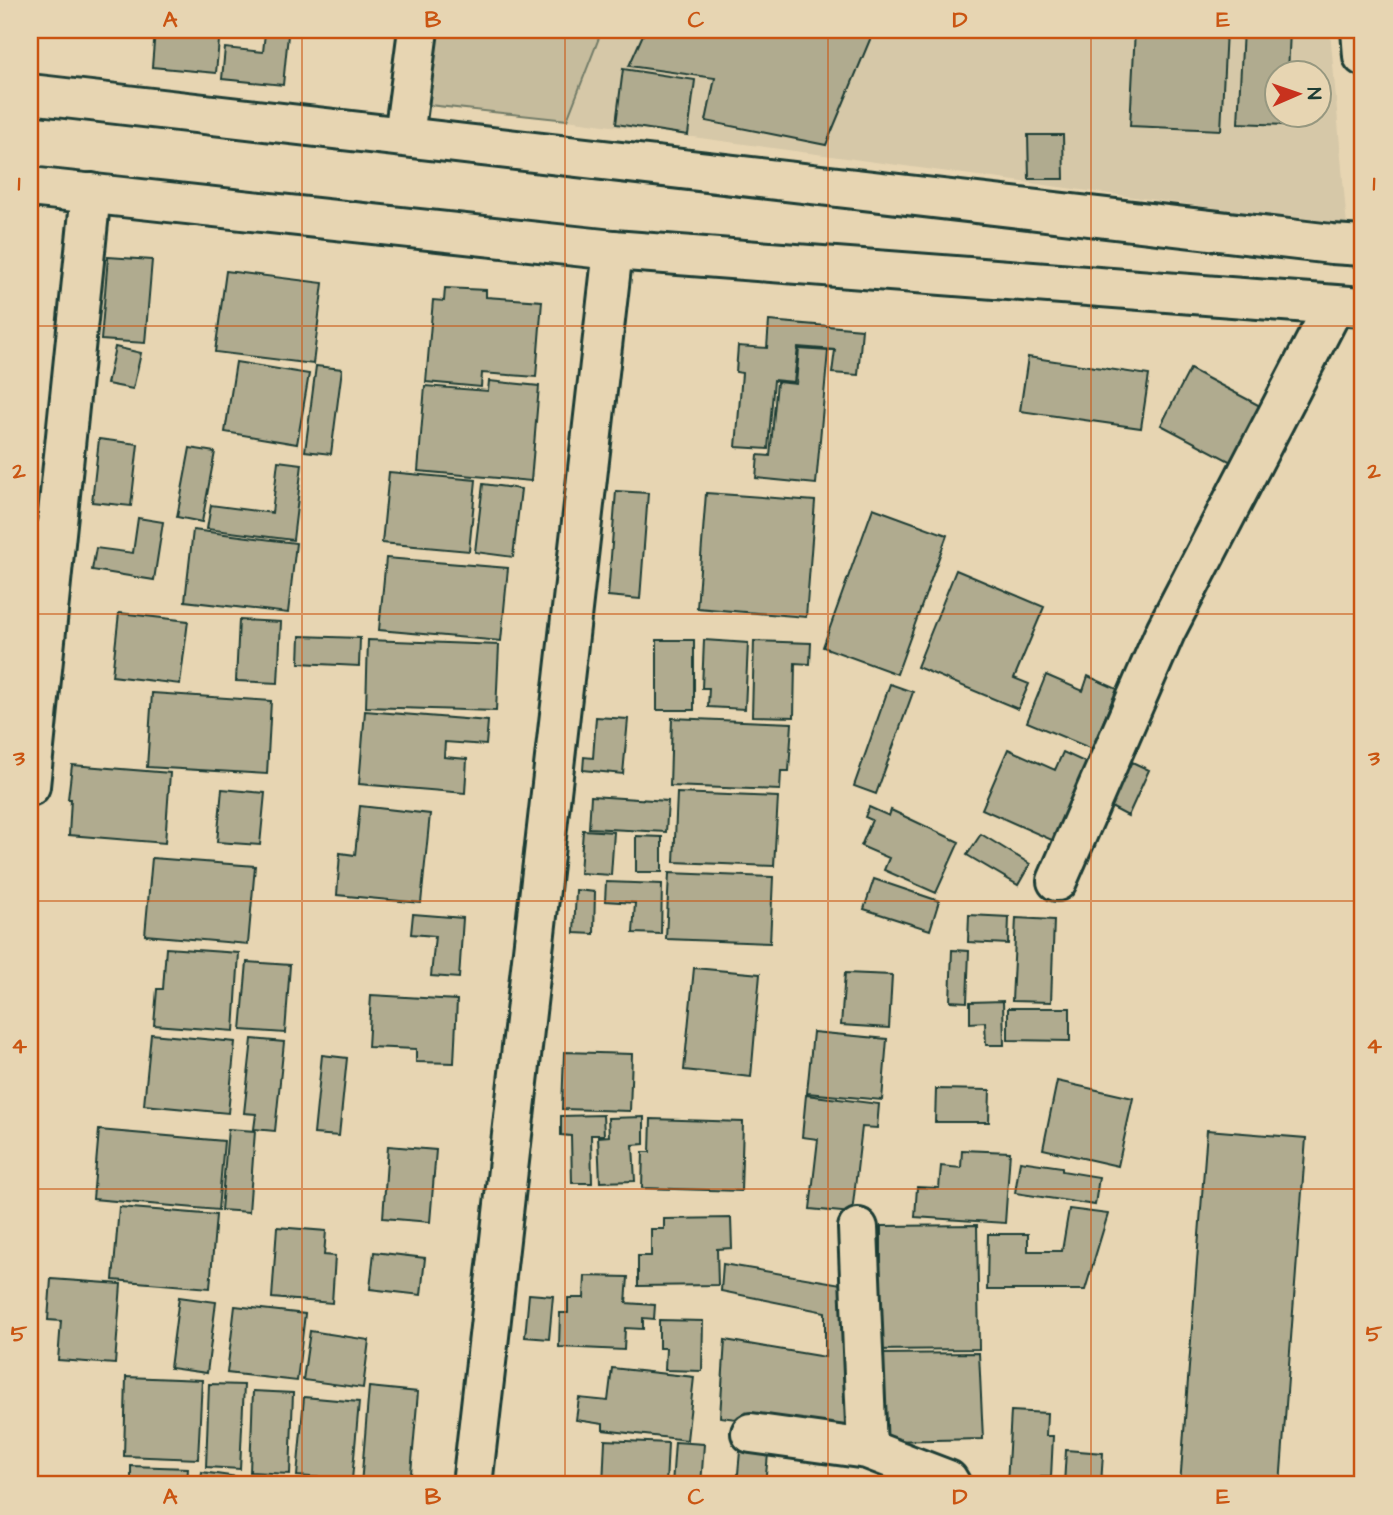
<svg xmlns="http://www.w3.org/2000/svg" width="1393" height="1515" viewBox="0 0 1393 1515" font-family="'Architects Daughter',sans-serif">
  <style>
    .built { fill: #d6c8a8; fill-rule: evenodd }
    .green { fill: #c6bc9d; stroke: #727c68; stroke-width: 2 }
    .building { fill: #b0ab8f; stroke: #1f3d34; stroke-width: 2 }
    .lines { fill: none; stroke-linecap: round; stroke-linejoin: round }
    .street-casing { stroke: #1f3d34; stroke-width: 44 }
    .secondary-casing { stroke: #1f3d34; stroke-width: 44 }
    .street { stroke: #e7d5b2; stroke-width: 38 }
    .secondary { stroke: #e7d5b2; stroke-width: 38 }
    .grid { fill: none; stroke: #ca5512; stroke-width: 2; stroke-opacity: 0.55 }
    .neatline { fill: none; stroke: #ca5512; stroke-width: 2.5 }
    .grid-label { font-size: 23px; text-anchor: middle; font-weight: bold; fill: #ca5512 }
  </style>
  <rect width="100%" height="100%" fill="#e7d5b2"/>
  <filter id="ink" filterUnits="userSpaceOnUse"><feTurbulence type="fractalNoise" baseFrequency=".0143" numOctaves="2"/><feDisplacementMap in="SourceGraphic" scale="14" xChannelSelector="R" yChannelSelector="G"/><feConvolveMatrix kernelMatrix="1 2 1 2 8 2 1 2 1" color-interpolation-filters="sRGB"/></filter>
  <g filter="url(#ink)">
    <!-- built -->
    <path class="built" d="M 602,30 L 1330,30 L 1347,226 L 567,120 ZM 1278,74 L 1320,74 L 1320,116 L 1278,116 Z"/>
    <!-- green -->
    <path class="green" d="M 438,30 L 602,30 L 567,120 L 429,105 Z"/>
    <!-- building -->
    <path class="building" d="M 155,30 L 220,30 L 216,73 L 152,67 Z
      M 645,30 L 874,30 L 826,145 L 706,121 L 715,78 L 629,66 Z
      M 1135,30 L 1226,30 L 1221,130 L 1130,126 Z
      M 1243,30 L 1290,30 L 1288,74 L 1278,74 L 1278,116 L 1286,116 L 1285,125 L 1238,123 Z
      M 265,33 L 288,35 L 283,85 L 222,79 L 225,48 L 263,52 Z
      M 623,69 L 695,80 L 688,135 L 616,124 Z
      M 1028,135 L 1063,135 L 1064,179 L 1029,179 Z
      M 108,257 L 152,260 L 145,343 L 101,340 Z
      M 226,271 L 323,283 L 313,364 L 215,352 Z
      M 445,288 L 486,290 L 486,297 L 542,301 L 536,377 L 482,373 L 481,387 L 426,382 L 433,300 L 444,301 Z
      M 769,321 L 862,329 L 858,375 L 832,373 L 835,350 L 798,347 L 794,382 L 774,380 L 768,449 L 736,447 L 742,373 L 736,372 L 738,346 L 767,348 Z
      M 115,347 L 141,353 L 133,389 L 107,384 Z
      M 799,349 L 828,351 L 816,484 L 756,478 L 758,455 L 770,456 L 777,382 L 796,384 Z
      M 1028,357 L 1149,375 L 1141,428 L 1020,411 Z
      M 236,362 L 309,374 L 297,444 L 225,432 Z
      M 316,366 L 342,369 L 331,454 L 305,451 Z
      M 1190,369 L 1262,407 L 1233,463 L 1161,425 Z
      M 489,381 L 539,386 L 531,481 L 418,471 L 425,386 L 488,391 Z
      M 99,439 L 138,444 L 131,506 L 92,502 Z
      M 190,448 L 215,452 L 202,522 L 177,517 Z
      M 278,461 L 302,464 L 293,540 L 207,529 L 211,505 L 272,513 Z
      M 389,472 L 476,480 L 469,551 L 382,543 Z
      M 483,484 L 521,489 L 513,557 L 475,552 Z
      M 616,491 L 648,493 L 640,599 L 608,596 Z
      M 706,493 L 815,501 L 806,617 L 697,608 Z
      M 873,508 L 947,535 L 897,674 L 823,647 Z
      M 138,518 L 163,522 L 154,580 L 92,570 L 96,548 L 133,553 Z
      M 193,530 L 296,543 L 288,613 L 185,601 Z
      M 386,558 L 508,568 L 501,641 L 379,630 Z
      M 956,570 L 1044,607 L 1014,678 L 1029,684 L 1018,709 L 917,667 Z
      M 119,613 L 188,621 L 180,684 L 112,676 Z
      M 239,620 L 281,622 L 278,683 L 236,681 Z
      M 300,636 L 360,638 L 359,666 L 299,663 Z
      M 368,640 L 499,645 L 496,711 L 366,707 Z
      M 657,640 L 694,640 L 694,710 L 657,710 Z
      M 704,640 L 748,643 L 745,709 L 708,707 L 709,688 L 702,688 Z
      M 754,641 L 811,643 L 810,664 L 795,663 L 794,717 L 752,716 Z
      M 1046,675 L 1083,691 L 1088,676 L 1117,689 L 1092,749 L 1027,722 Z
      M 890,684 L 913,692 L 876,794 L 854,786 Z
      M 152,693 L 271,701 L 267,774 L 147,767 Z
      M 365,711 L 488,721 L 486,745 L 445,742 L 444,757 L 467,759 L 465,793 L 359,784 Z
      M 596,717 L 628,719 L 623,774 L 583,770 L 584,757 L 593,758 Z
      M 672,718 L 792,723 L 789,771 L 781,771 L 780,790 L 670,786 Z
      M 1008,749 L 1055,770 L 1063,752 L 1089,764 L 1054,841 L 982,809 Z
      M 1130,761 L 1149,770 L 1128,816 L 1109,806 Z
      M 72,765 L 170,773 L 165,843 L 69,835 L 71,799 L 68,799 Z
      M 222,789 L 265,793 L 260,845 L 217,842 Z
      M 677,793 L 778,797 L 774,866 L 674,862 Z
      M 591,796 L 668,801 L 666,832 L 589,828 Z
      M 360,806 L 430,814 L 421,903 L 337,895 L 340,853 L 355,855 Z
      M 869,807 L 889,816 L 891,810 L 959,842 L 936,893 L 884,870 L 889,858 L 861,846 L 872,820 L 865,817 Z
      M 583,830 L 614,832 L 611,875 L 580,873 Z
      M 981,834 L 1030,864 L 1018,885 L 967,855 Z
      M 636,836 L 662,837 L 662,872 L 636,872 Z
      M 152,858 L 255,866 L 248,944 L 145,935 Z
      M 669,873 L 773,877 L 770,943 L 666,939 Z
      M 874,879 L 939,901 L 930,930 L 864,909 Z
      M 606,882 L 662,884 L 661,934 L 633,933 L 635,903 L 605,901 Z
      M 576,890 L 595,892 L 594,934 L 574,933 Z
      M 413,914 L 463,918 L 459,978 L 431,976 L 435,936 L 411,934 Z
      M 969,915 L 1009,917 L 1008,944 L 968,942 Z
      M 1016,918 L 1054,920 L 1051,1002 L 1012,1001 Z
      M 166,948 L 239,953 L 234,1031 L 154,1025 L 157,989 L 163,989 Z
      M 952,950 L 969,951 L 967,1002 L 950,1001 Z
      M 247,962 L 290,965 L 285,1033 L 241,1030 Z
      M 694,968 L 760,974 L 751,1077 L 684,1070 Z
      M 845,973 L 892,975 L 889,1028 L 841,1025 Z
      M 371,995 L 457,1000 L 454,1063 L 416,1062 L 416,1049 L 368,1047 Z
      M 1003,1001 L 1004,1045 L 986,1045 L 985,1022 L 970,1023 L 970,1002 Z
      M 1008,1008 L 1070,1008 L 1070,1041 L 1008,1040 Z
      M 813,1032 L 887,1039 L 882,1100 L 807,1093 Z
      M 151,1034 L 235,1042 L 228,1113 L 144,1105 Z
      M 252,1039 L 284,1042 L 275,1131 L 254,1129 L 256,1114 L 244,1113 Z
      M 564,1052 L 632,1054 L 630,1111 L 562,1109 Z
      M 322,1055 L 347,1058 L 339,1136 L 314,1134 Z
      M 1057,1081 L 1133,1098 L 1118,1166 L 1043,1149 Z
      M 936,1089 L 990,1090 L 989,1122 L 935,1122 Z
      M 806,1095 L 879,1104 L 877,1128 L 862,1127 L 852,1213 L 810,1209 L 818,1139 L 802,1137 Z
      M 603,1115 L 604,1135 L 591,1135 L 592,1183 L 572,1183 L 571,1136 L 561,1135 L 561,1116 Z
      M 644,1117 L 644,1144 L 633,1145 L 635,1181 L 600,1182 L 598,1137 L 609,1136 L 608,1118 Z
      M 651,1119 L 743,1122 L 741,1191 L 642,1188 L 643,1152 L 650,1152 Z
      M 228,1129 L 255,1131 L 249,1212 L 221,1210 Z
      M 99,1130 L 224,1141 L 218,1210 L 93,1199 Z
      M 1207,1130 L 1306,1138 L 1280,1485 L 1180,1485 Z
      M 388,1146 L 436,1150 L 430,1222 L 383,1218 Z
      M 962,1150 L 1010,1152 L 1005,1223 L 915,1217 L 917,1187 L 939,1188 L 941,1166 L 961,1168 Z
      M 1020,1161 L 1062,1167 L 1062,1171 L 1099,1177 L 1095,1205 L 1015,1193 Z
      M 119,1207 L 216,1215 L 210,1288 L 113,1280 Z
      M 1069,1209 L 1108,1214 L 1085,1290 L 987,1290 L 988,1234 L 1028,1234 L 1028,1251 L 1062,1251 Z
      M 731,1218 L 732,1248 L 717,1249 L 718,1285 L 638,1286 L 638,1256 L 651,1256 L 651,1229 L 664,1229 L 664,1219 Z
      M 977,1225 L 979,1349 L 870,1350 L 869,1262 L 881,1262 L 881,1226 Z
      M 277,1227 L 326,1231 L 324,1255 L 335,1256 L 332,1303 L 272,1298 Z
      M 374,1252 L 425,1258 L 421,1295 L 370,1289 Z
      M 723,1264 L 853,1286 L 854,1434 L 720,1417 L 725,1340 L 825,1357 L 825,1312 L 721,1291 Z
      M 585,1276 L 628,1277 L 626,1303 L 655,1305 L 654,1319 L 643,1318 L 643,1329 L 625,1328 L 624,1350 L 559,1347 L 560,1313 L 568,1313 L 568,1298 L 584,1298 Z
      M 51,1279 L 121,1284 L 115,1364 L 58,1360 L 61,1321 L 48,1320 Z
      M 529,1294 L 553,1296 L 549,1339 L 525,1337 Z
      M 179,1297 L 216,1302 L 207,1373 L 170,1368 Z
      M 235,1306 L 305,1314 L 297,1381 L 227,1373 Z
      M 659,1320 L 703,1321 L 702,1371 L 665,1370 L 666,1348 L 659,1348 Z
      M 310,1331 L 369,1340 L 363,1388 L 303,1380 Z
      M 979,1353 L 983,1439 L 885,1441 L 878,1354 Z
      M 612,1368 L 694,1377 L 687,1440 L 603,1430 L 603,1424 L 576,1420 L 579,1398 L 608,1401 Z
      M 126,1377 L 202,1380 L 198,1459 L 124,1456 Z
      M 209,1384 L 244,1385 L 240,1469 L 206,1467 Z
      M 369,1387 L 418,1392 L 410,1485 L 361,1485 Z
      M 253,1391 L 293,1393 L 290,1474 L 250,1472 Z
      M 304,1397 L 359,1402 L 352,1480 L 297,1476 Z
      M 1011,1411 L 1047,1413 L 1046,1436 L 1053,1436 L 1051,1477 L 1041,1477 L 1040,1485 L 1007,1485 Z
      M 605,1440 L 668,1443 L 666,1485 L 603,1485 Z
      M 675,1442 L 704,1444 L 701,1485 L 672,1485 Z
      M 1066,1450 L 1103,1453 L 1101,1485 L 1064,1485 Z
      M 740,1451 L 768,1454 L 765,1485 L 737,1485 Z
      M 131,1466 L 188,1468 L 187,1485 L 131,1485 Z
      M 202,1472 L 287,1484 L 287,1485 L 200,1485 Z"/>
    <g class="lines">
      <!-- street casing -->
      <g class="street-casing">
        <path id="street" d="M 404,136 L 418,30
          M 30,786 L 91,193
          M 1057,881 L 1166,630 L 1334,306
          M 858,1228 L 867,1449
          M 751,1433 L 867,1449 L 948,1480 L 951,1485
          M 472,1485 L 613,250"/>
      </g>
      <!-- secondary casing -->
      <g class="secondary-casing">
        <path id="secondary" d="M 1361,30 L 1363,56
          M 30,94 L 1332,244 L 1363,246
          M 30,187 L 613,250 L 1363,307"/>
      </g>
      <!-- street -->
      <use href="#street" class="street"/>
      <!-- secondary -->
      <use href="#secondary" class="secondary"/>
    </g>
  </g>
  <!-- grid -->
  <path class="grid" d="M 302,30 L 302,1485M 565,30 L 565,1485M 828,30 L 828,1485M 1091,30 L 1091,1485M 30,326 L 1363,326M 30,614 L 1363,614M 30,901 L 1363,901M 30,1189 L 1363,1189"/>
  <!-- margin -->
  <rect width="1393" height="1515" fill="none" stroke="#e7d5b2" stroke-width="77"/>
  <!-- north arrow -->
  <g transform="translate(1298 94) rotate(88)"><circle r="33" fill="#e7d5b2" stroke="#979880" stroke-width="2"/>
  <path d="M0-5L12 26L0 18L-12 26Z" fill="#c8321e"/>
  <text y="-10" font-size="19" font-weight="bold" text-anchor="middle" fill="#1f3d34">N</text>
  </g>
  <rect x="38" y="38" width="1316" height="1438" class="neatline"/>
  <g class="grid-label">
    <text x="170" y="27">A</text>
    <text x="433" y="27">B</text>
    <text x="696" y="27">C</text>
    <text x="960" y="27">D</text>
    <text x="1223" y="27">E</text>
    <text x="19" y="190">1</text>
    <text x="1374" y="190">1</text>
    <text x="19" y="478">2</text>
    <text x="1374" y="478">2</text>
    <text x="19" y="765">3</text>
    <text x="1374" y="765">3</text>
    <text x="19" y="1053">4</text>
    <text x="1374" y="1053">4</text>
    <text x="19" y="1341">5</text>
    <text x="1374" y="1341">5</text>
    <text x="170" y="1504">A</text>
    <text x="433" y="1504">B</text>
    <text x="696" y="1504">C</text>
    <text x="960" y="1504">D</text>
    <text x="1223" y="1504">E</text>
  </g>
</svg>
